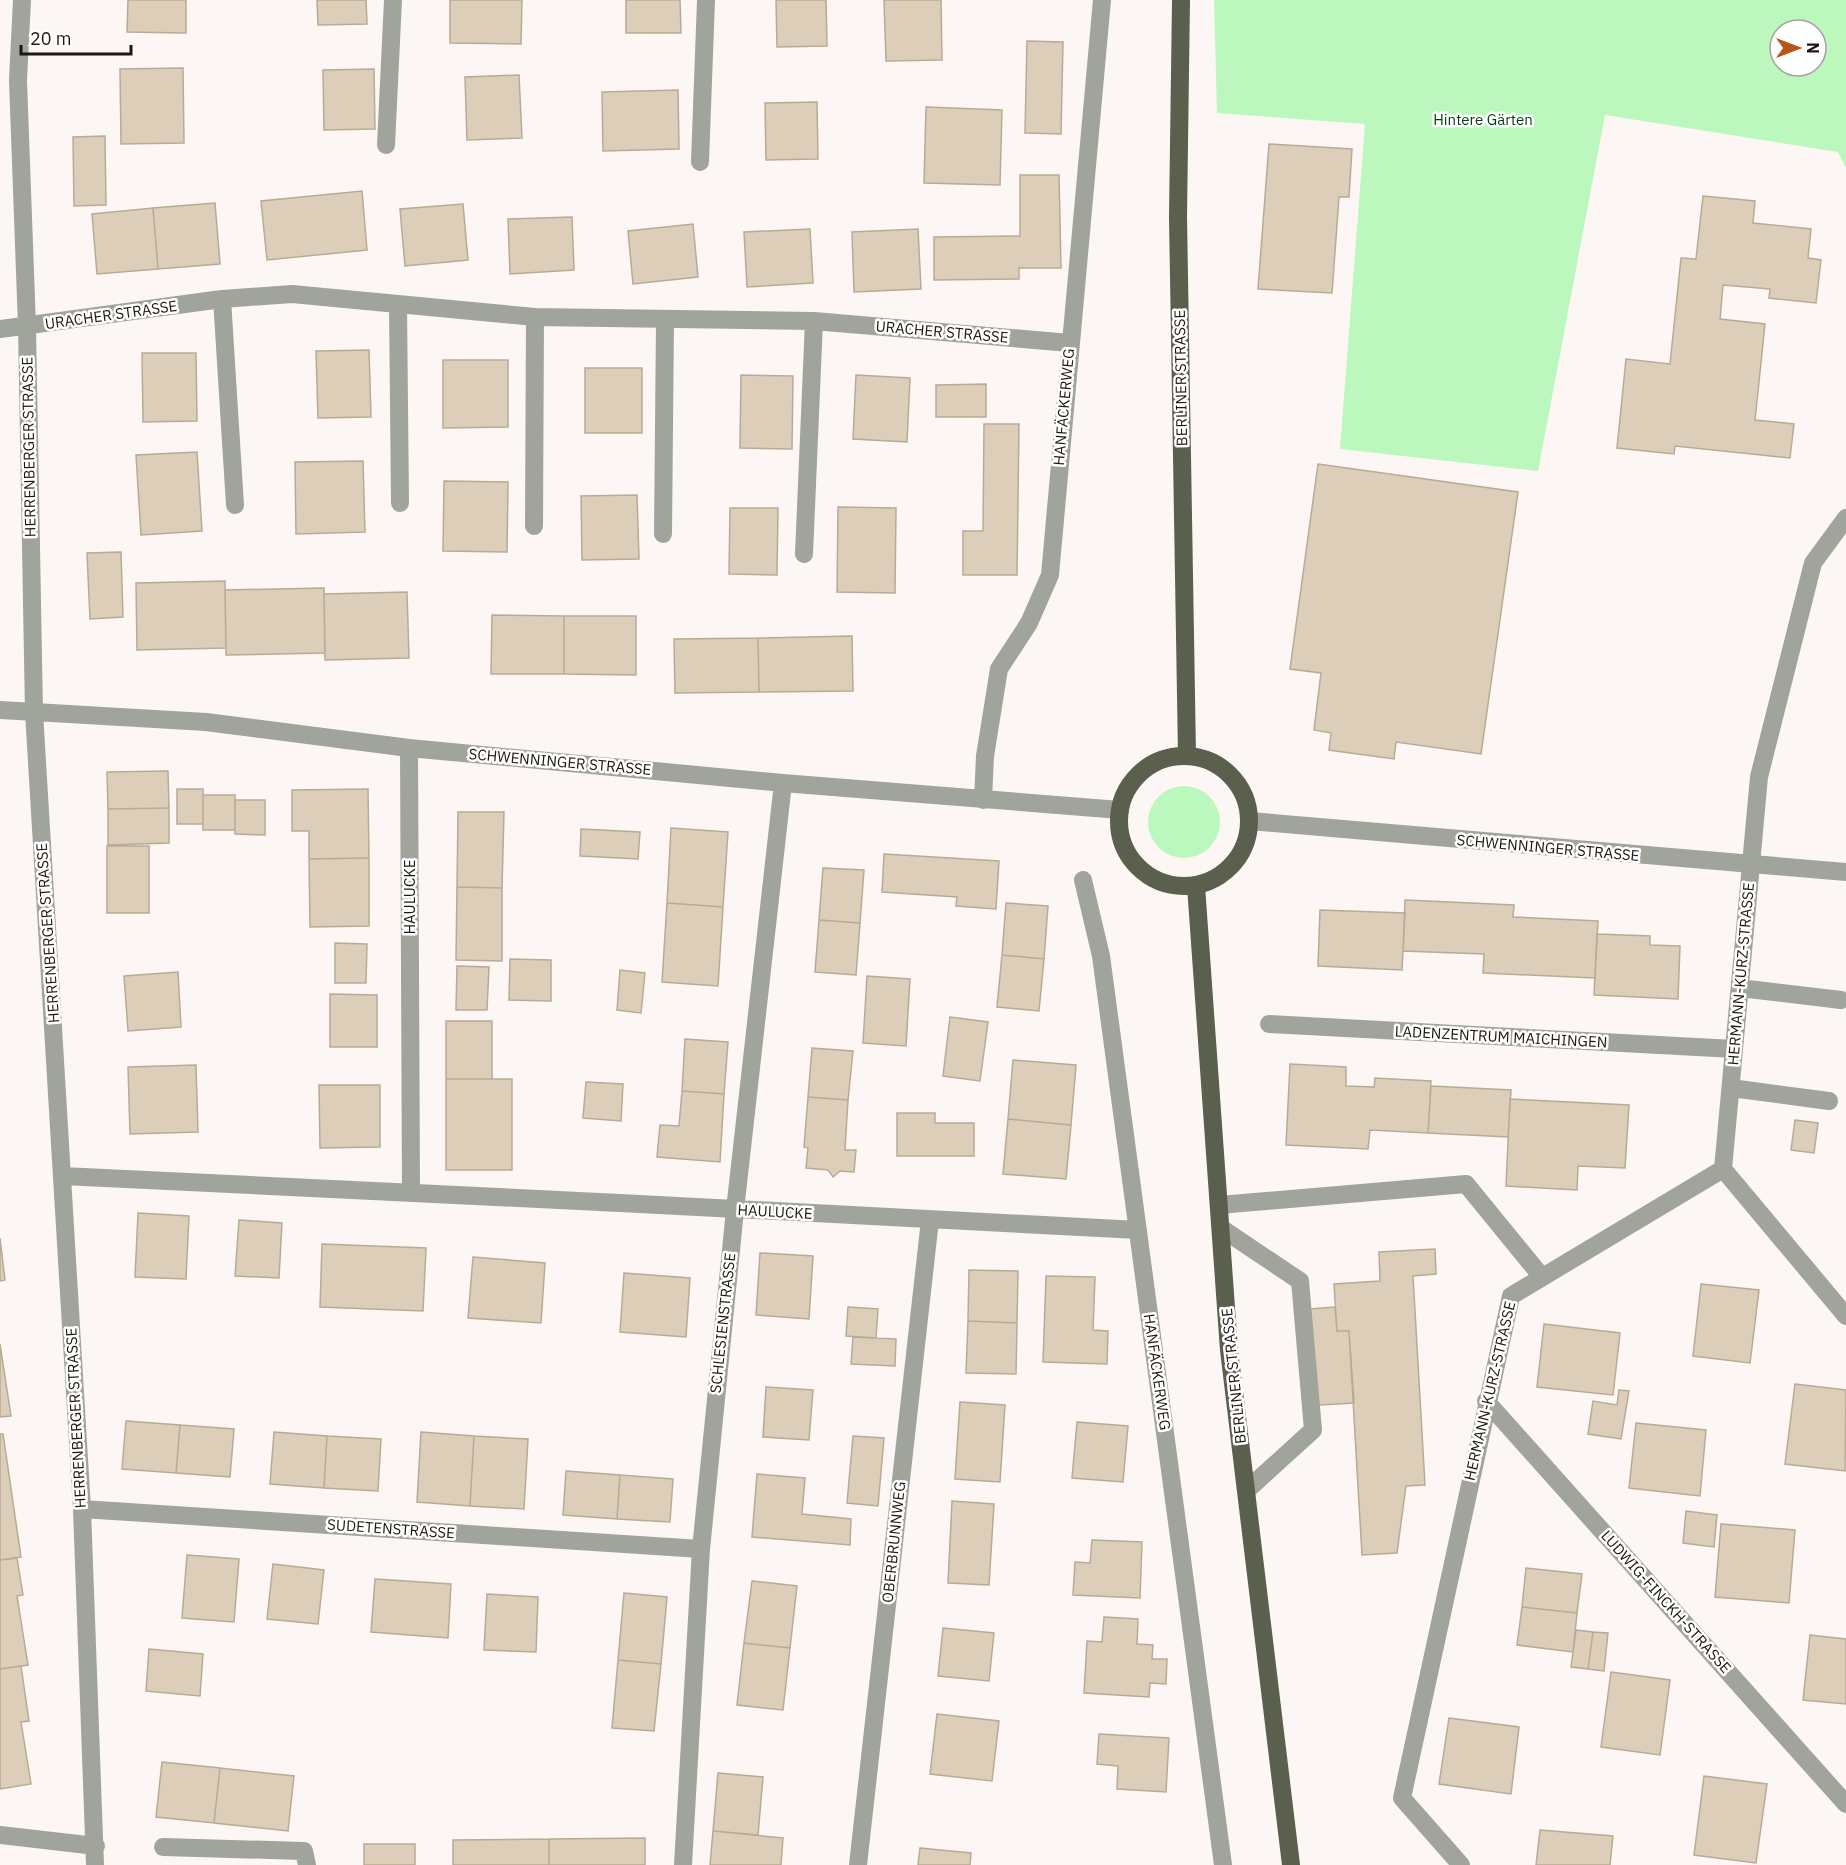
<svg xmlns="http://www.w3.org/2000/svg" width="1846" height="1865" viewBox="0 0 1846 1865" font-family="'IBM Plex Sans',sans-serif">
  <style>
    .green { fill: #bcf7be; fill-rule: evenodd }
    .building { fill: #ddceb9; stroke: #b9aa96; stroke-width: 1.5 }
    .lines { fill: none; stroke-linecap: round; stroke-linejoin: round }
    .minor { stroke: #a1a49a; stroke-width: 18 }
    .major { stroke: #5a5f4e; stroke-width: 18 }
    .labels { text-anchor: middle; stroke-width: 5; stroke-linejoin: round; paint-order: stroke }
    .park-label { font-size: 15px; fill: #023e0e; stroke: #fff }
    .street-label { font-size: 15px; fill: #1f1711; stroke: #fff }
  </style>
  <rect width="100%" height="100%" fill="#fcf7f4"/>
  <!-- green -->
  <path class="green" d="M 1214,0 L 1846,0 L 1846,168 L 1838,152 L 1605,115 L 1538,471 L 1340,449 L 1365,124 L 1217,113 ZM 1780,30 L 1816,30 L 1816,66 L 1780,66 Z
    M1148 822a36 36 0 1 1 72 0a36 36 0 1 1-72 0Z"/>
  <!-- building -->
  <path class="building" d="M 128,0 L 186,0 L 186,33 L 127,32 Z
    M 317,0 L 366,0 L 367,24 L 318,25 Z
    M 450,0 L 522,0 L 521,44 L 450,43 Z
    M 626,0 L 680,0 L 681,33 L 626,33 Z
    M 776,0 L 826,0 L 827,46 L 777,47 Z
    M 884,0 L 941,0 L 942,60 L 886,61 Z
    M 1027,41 L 1063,42 L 1061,134 L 1025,133 Z
    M 183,68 L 184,143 L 121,144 L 120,69 Z
    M 374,69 L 375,129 L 324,130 L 323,70 Z
    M 519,75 L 522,138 L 467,140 L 465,77 Z
    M 678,90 L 679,149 L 603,151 L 602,92 Z
    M 817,102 L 818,159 L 766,160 L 765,103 Z
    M 926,107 L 1002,110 L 1000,185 L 924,183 Z
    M 105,136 L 106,205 L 74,206 L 73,137 Z
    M 1269,144 L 1352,149 L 1349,197 L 1339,197 L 1332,293 L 1258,289 Z
    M 1020,175 L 1059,175 L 1061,268 L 1019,268 L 1019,279 L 934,280 L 934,237 L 1020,236 Z
    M 362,191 L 367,250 L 267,260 L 261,201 Z
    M 1703,196 L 1755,201 L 1753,223 L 1811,229 L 1808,258 L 1821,260 L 1816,303 L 1769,298 L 1770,289 L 1723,285 L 1720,319 L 1765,324 L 1755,420 L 1794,424 L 1790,458 L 1675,446 L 1674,454 L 1617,448 L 1626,359 L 1670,364 L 1681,258 L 1696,259 Z
    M 215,203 L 220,264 L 158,269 L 153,208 Z
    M 463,204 L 468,260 L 405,266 L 400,209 Z
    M 153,208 L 158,269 L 97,274 L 92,214 Z
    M 572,217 L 574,270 L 510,274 L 508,219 Z
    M 693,224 L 698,277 L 633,284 L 628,231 Z
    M 810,229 L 813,283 L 747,287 L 744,232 Z
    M 918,229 L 921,289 L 854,292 L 852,232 Z
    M 369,350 L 371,417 L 318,418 L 316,351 Z
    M 142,353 L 196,353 L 197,421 L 143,422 Z
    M 443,360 L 508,360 L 508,427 L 443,428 Z
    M 585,368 L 642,368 L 642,433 L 585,433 Z
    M 741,375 L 793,376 L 792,449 L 740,448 Z
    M 856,375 L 910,378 L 907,442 L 853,439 Z
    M 986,384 L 986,417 L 936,417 L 936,385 Z
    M 984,424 L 1019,424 L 1017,575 L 963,575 L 963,531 L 983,531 Z
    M 197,452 L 202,531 L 141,535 L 136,455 Z
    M 363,461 L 365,532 L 296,534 L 295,462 Z
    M 1318,464 L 1518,492 L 1481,754 L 1396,742 L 1394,759 L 1329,750 L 1331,733 L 1314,730 L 1321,673 L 1290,669 Z
    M 444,481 L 508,482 L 507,552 L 443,551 Z
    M 637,495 L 639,559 L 582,560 L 581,496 Z
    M 838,507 L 896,508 L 895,593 L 837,592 Z
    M 730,508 L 778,508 L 777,575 L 729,574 Z
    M 121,552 L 123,617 L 90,619 L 87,553 Z
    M 225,581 L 226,648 L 137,650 L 136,583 Z
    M 324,588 L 325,653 L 226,655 L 225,590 Z
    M 407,592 L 409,658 L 325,660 L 324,594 Z
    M 492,615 L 564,616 L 564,674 L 491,674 Z
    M 564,616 L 636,616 L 636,675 L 564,674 Z
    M 852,636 L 853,691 L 759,692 L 758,638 Z
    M 758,638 L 759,692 L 675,693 L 674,639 Z
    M 168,771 L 169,808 L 108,809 L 107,772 Z
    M 177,789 L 203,789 L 203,824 L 177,824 Z
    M 368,789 L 369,858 L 309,859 L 309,831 L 292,831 L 292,790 Z
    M 203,795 L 235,795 L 235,830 L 203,830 Z
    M 235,800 L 265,800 L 265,835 L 235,834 Z
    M 169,808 L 169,843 L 108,845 L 108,809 Z
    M 458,812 L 504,812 L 502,888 L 457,887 Z
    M 671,828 L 728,832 L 723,907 L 667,903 Z
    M 581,829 L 640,832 L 638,859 L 580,856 Z
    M 107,846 L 149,846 L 149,913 L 107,913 Z
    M 884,854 L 999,861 L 996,909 L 956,906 L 957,897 L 882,892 Z
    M 369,858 L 369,926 L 310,927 L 309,859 Z
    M 823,868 L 864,870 L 860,923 L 819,920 Z
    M 457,887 L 502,888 L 502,961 L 456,960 Z
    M 1405,900 L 1514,905 L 1513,917 L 1598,921 L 1595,978 L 1483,973 L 1484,954 L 1403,951 Z
    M 667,903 L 723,907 L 718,986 L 662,982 Z
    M 1006,903 L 1048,906 L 1044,959 L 1002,955 Z
    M 1320,910 L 1405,913 L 1402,970 L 1318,966 Z
    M 819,920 L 860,923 L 856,975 L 815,972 Z
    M 1597,934 L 1650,936 L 1650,945 L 1680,946 L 1678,999 L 1594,995 Z
    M 335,943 L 367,944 L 366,983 L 335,983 Z
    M 1002,955 L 1044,959 L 1039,1011 L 997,1007 Z
    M 510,959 L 551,960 L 551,1001 L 509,1000 Z
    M 457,966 L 489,967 L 487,1010 L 456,1010 Z
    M 620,970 L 645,973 L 641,1013 L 617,1010 Z
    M 178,972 L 181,1027 L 128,1031 L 124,976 Z
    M 867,976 L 910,979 L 906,1046 L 863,1043 Z
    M 330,994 L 377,995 L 377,1047 L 330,1047 Z
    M 950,1017 L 988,1022 L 980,1081 L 943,1076 Z
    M 446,1021 L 492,1021 L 492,1079 L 446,1079 Z
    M 685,1039 L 728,1042 L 724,1094 L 682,1091 Z
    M 812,1048 L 853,1051 L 848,1100 L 808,1097 Z
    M 1013,1060 L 1076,1065 L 1071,1125 L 1008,1119 Z
    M 1290,1064 L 1346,1067 L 1346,1086 L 1374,1087 L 1375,1078 L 1431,1081 L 1428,1133 L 1370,1130 L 1368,1149 L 1286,1145 Z
    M 196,1065 L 198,1132 L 130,1134 L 128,1067 Z
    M 446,1079 L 512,1079 L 512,1170 L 446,1170 Z
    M 586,1082 L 623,1084 L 621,1121 L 583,1118 Z
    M 319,1085 L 380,1085 L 380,1147 L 320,1148 Z
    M 1431,1086 L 1511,1090 L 1508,1137 L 1428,1133 Z
    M 682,1091 L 724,1094 L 720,1162 L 657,1157 L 660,1125 L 679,1126 Z
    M 808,1097 L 848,1100 L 845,1150 L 856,1150 L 854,1172 L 840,1171 L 833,1177 L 828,1170 L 806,1168 L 808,1148 L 804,1147 Z
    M 1510,1099 L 1629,1105 L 1625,1168 L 1578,1166 L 1577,1190 L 1506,1186 Z
    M 897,1113 L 935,1113 L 935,1123 L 974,1123 L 974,1156 L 897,1156 Z
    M 1008,1119 L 1071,1125 L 1066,1179 L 1003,1174 Z
    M 1795,1120 L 1818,1123 L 1814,1153 L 1791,1150 Z
    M 138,1213 L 189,1216 L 186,1279 L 135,1277 Z
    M 239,1220 L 282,1223 L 279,1278 L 235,1276 Z
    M 0,1238 L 5,1280 L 0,1281 Z
    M 322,1244 L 426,1248 L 423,1311 L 320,1307 Z
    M 1435,1249 L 1436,1274 L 1413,1276 L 1425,1485 L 1406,1486 L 1397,1553 L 1362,1555 L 1349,1331 L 1337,1331 L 1334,1284 L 1380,1281 L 1379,1252 Z
    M 760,1253 L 813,1256 L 809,1319 L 756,1315 Z
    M 473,1257 L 545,1263 L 541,1323 L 468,1318 Z
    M 969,1270 L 1018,1271 L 1017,1323 L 968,1321 Z
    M 624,1273 L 690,1278 L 686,1337 L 620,1332 Z
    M 1046,1276 L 1095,1277 L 1093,1330 L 1108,1331 L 1107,1364 L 1043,1362 Z
    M 1701,1284 L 1759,1290 L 1750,1363 L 1693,1356 Z
    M 848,1307 L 878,1309 L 876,1338 L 846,1336 Z
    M 1335,1307 L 1337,1331 L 1349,1331 L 1354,1403 L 1303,1406 L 1296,1310 Z
    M 968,1321 L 1017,1323 L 1016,1374 L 966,1373 Z
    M 1544,1324 L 1620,1333 L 1613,1395 L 1537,1387 Z
    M 853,1337 L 896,1339 L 895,1366 L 851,1364 Z
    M 0,1344 L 11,1416 L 0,1417 Z
    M 1795,1384 L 1846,1390 L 1845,1471 L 1785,1464 Z
    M 766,1387 L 813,1390 L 809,1440 L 763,1437 Z
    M 1619,1390 L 1629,1391 L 1621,1439 L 1588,1434 L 1593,1401 L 1617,1405 Z
    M 960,1402 L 1005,1405 L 1000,1482 L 955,1479 Z
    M 126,1421 L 180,1425 L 176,1473 L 122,1469 Z
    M 1077,1422 L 1128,1426 L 1123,1482 L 1072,1478 Z
    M 1636,1423 L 1706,1430 L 1700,1496 L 1629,1488 Z
    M 180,1425 L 234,1429 L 230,1477 L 176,1473 Z
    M 274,1432 L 327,1436 L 324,1488 L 270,1484 Z
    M 421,1432 L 474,1436 L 470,1506 L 417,1502 Z
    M 0,1434 L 3,1434 L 21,1557 L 0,1560 Z
    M 327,1436 L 381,1439 L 378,1491 L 324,1488 Z
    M 474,1436 L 528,1439 L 524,1509 L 470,1506 Z
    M 853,1436 L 884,1438 L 878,1506 L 847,1503 Z
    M 566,1471 L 620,1475 L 617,1519 L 563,1515 Z
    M 757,1474 L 805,1478 L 802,1514 L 851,1519 L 850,1545 L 752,1537 Z
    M 620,1475 L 673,1479 L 670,1522 L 617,1519 Z
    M 952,1501 L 994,1504 L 989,1585 L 948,1583 Z
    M 1686,1511 L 1717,1515 L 1714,1547 L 1683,1543 Z
    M 1721,1524 L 1795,1530 L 1789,1603 L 1715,1597 Z
    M 1092,1540 L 1142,1542 L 1140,1598 L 1073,1595 L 1075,1562 L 1090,1563 Z
    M 187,1555 L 239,1559 L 234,1622 L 182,1618 Z
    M 17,1558 L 23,1595 L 17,1596 L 28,1665 L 0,1669 L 0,1560 Z
    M 273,1564 L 324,1570 L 318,1624 L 267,1619 Z
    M 1526,1568 L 1582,1574 L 1577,1613 L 1522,1607 Z
    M 375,1579 L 451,1584 L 448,1638 L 371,1632 Z
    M 752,1581 L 797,1586 L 790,1648 L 744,1643 Z
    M 624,1593 L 667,1597 L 661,1664 L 618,1660 Z
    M 487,1594 L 538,1597 L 536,1652 L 484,1650 Z
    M 1522,1607 L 1577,1613 L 1573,1652 L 1517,1645 Z
    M 1104,1617 L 1138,1619 L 1137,1644 L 1153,1645 L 1152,1659 L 1167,1659 L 1166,1684 L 1150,1683 L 1149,1697 L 1084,1693 L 1087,1641 L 1102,1642 Z
    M 943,1628 L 994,1633 L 989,1681 L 938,1676 Z
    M 1576,1630 L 1593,1632 L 1588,1669 L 1571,1667 Z
    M 1593,1632 L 1608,1633 L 1604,1671 L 1588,1669 Z
    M 1810,1635 L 1846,1639 L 1846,1704 L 1803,1700 Z
    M 744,1643 L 790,1648 L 783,1710 L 737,1705 Z
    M 149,1649 L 203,1654 L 200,1696 L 146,1691 Z
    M 618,1660 L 661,1664 L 654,1731 L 612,1728 Z
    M 21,1666 L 29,1721 L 21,1722 L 31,1784 L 0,1789 L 0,1669 Z
    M 1611,1672 L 1670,1680 L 1660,1755 L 1601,1747 Z
    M 937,1714 L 999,1721 L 992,1781 L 930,1774 Z
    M 1449,1718 L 1519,1727 L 1511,1794 L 1439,1784 Z
    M 1099,1734 L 1169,1738 L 1166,1792 L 1117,1789 L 1118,1766 L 1097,1764 Z
    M 162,1762 L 220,1768 L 214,1823 L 156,1817 Z
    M 220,1768 L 294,1776 L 288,1831 L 214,1823 Z
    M 718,1773 L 763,1777 L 758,1835 L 713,1831 Z
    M 1704,1776 L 1767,1784 L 1756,1863 L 1694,1855 Z
    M 1540,1830 L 1613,1836 L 1610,1865 L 1536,1865 Z
    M 713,1831 L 783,1838 L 781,1865 L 710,1865 Z
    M 645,1838 L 645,1865 L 549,1865 L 549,1839 Z
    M 549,1839 L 549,1865 L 453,1865 L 453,1840 Z
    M 364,1844 L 415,1844 L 415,1865 L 364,1865 Z
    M 920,1848 L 971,1853 L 970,1865 L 918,1865 Z"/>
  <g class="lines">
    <!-- minor -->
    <path class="minor" d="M 22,0 L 18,80 L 27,327 L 34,712 L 82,1509 L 95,1865
      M 386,145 L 393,0
      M 700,162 L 706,0
      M 222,299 L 235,505
      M 398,305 L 400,503
      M 0,329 L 222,299 L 292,294 L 535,317 L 814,321 L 1070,343
      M 534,526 L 535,317
      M 663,534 L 665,320
      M 804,554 L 814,321
      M 0,710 L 206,722 L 409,748 L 783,783 L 1120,810
      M 409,748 L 411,1191
      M 983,800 L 985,756 L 999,669 L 1029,623 L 1050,575 L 1102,0
      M 1250,821 L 1846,872
      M 1083,880 L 1101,956 L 1223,1865
      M 1740,988 L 1841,1000
      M 1269,1024 L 1734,1049
      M 1731,1088 L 1829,1101
      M 1723,1169 L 1846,1316
      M 63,1176 C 421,1191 780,1212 1138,1230
      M 1219,1205 L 1466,1184 L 1542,1277
      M 1221,1228 L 1300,1281 L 1313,1430 L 1247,1490
      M 1486,1401 L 1846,1804
      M 82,1509 L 701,1549
      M 0,1835 L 96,1846
      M 163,1847 L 304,1851 L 307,1865
      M 683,1865 L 701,1549 L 735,1210 L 783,783
      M 858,1865 L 930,1220
      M 1461,1865 L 1402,1798 L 1511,1296 L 1723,1169 L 1759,777 L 1813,563 L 1846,518"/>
    <!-- major -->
    <path class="major" d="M 1181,0 L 1178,217 L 1187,755
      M1119 821a65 65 0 1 1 130 0a65 65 0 1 1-130 0Z
      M 1196,886 L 1229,1350 L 1291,1865"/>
  </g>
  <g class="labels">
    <!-- park labels -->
    <g class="park-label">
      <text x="1483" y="125">Hintere Gärten</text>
    </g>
    <!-- street labels -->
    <g class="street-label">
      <text transform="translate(111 315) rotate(-8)" y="5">URACHER STRASSE</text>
      <text transform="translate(942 332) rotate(5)" y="5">URACHER STRASSE</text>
      <text transform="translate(1181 378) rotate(-91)" y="5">BERLINER STRASSE</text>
      <text transform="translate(1064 407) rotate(-85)" y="5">HANFÄCKERWEG</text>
      <text transform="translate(29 447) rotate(-91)" y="5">HERRENBERGER STRASSE</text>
      <text transform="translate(560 762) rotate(5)" y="5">SCHWENNINGER STRASSE</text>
      <text transform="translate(1548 848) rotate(5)" y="5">SCHWENNINGER STRASSE</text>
      <text transform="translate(410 897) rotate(-90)" y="5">HAULUCKE</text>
      <text transform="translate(48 933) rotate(-94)" y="5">HERRENBERGER STRASSE</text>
      <text transform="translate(1741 974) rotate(-85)" y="5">HERMANN-KURZ-STRASSE</text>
      <text transform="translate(1501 1037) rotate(3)" y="5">LADENZENTRUM MAICHINGEN</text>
      <text transform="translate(775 1212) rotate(3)" y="5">HAULUCKE</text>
      <text transform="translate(723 1323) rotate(-84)" y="5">SCHLESIENSTRASSE</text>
      <text transform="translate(1157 1372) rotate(82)" y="5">HANFÄCKERWEG</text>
      <text transform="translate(1234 1376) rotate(-96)" y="5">BERLINER STRASSE</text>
      <text transform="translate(1490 1391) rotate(-77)" y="5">HERMANN-KURZ-STRASSE</text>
      <text transform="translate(76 1418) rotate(-93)" y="5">HERRENBERGER STRASSE</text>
      <text transform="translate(391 1529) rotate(4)" y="5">SUDETENSTRASSE</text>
      <text transform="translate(894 1542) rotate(-84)" y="5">OBERBRUNNWEG</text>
      <text transform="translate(1666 1602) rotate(48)" y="5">LUDWIG-FINCKH-STRASSE</text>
    </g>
  </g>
  <!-- north arrow -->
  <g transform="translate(1798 48) rotate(90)"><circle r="28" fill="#ffffff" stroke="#a5a2a0" stroke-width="1.5"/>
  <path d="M0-4.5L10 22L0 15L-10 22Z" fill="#b75616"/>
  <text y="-9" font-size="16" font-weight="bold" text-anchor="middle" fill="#1f1711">N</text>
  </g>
  <!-- scale -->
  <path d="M21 45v9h110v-9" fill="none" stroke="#1f1711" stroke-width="3"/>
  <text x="30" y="45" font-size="18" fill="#1f1711" stroke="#ffffff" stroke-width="4.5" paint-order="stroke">20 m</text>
</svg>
